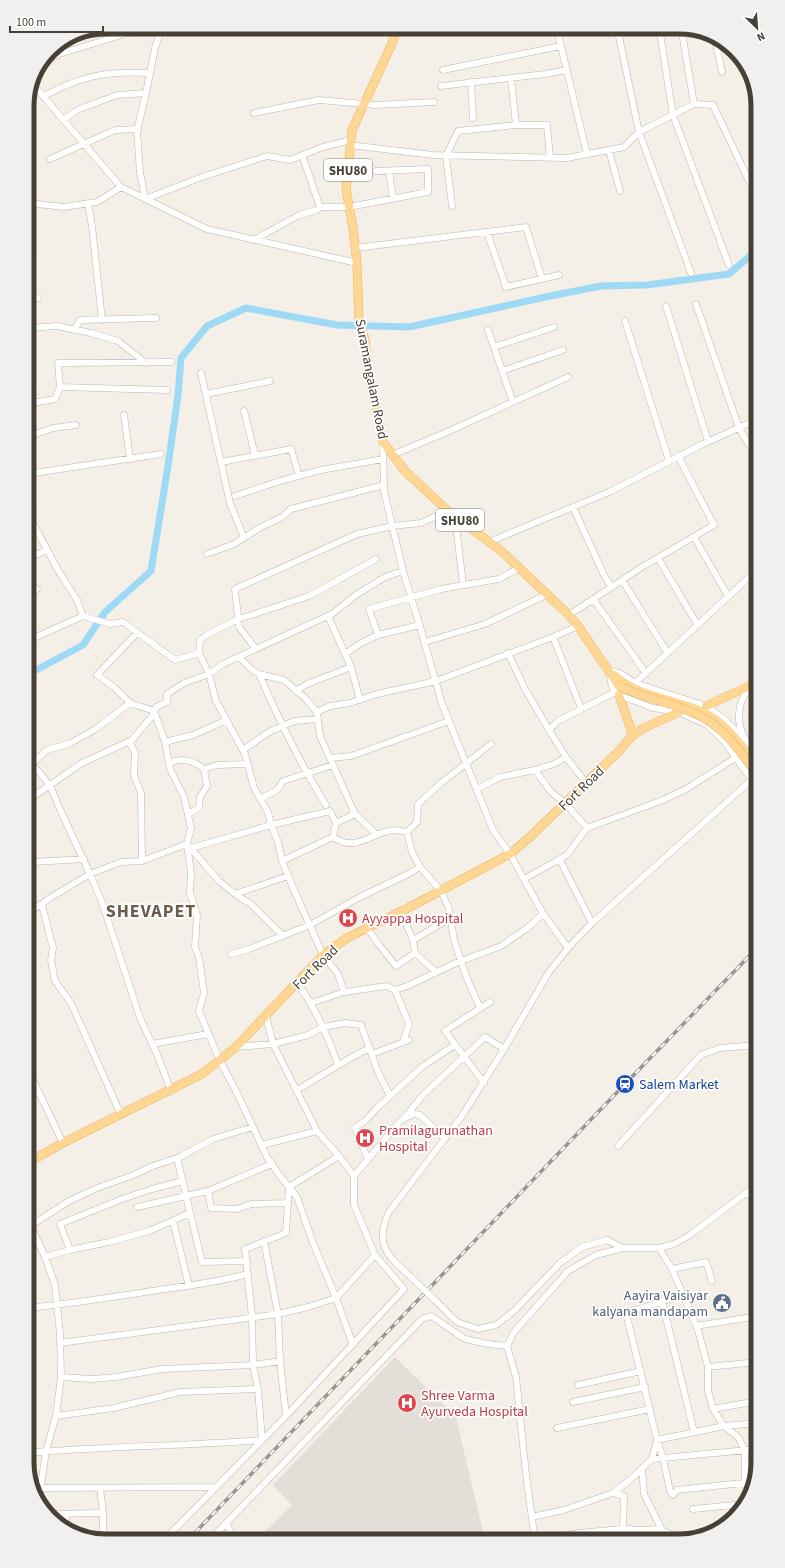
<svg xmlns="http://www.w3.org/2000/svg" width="785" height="1568" viewBox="0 0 785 1568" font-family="'Source Sans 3',sans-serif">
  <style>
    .industrial { fill: #e4ded8 }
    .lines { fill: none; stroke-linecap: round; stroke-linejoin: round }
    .canal { stroke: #9edaf6; stroke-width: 7 }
    .minor-casing { stroke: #c1b6a8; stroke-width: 7 }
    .major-casing { stroke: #ecb45d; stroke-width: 9 }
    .minor { stroke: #fff; stroke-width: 6 }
    .major { stroke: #ffd795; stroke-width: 8 }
    .rail-casing { stroke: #969696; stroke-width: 3.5 }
    .rail { stroke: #fff; stroke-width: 2; stroke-dasharray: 6; stroke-linecap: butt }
    .minor-bridge-casing { stroke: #c1b6a8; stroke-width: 7; stroke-linecap: butt }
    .major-bridge-casing { stroke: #ecb45d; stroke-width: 9; stroke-linecap: butt }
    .minor-bridge { stroke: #fff; stroke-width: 6 }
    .major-bridge { stroke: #ffd795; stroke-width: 8 }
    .labels { text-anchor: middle; stroke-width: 3.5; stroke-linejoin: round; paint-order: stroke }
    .shield { fill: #fff; stroke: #7f7972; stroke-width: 1 }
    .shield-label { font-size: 13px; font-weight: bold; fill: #483f35 }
    .street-label { font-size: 14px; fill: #483f35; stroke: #fff }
    .health-label { font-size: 14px; fill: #be3a42; stroke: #fff; text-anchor: start }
    .transit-label { font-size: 14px; fill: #164399; stroke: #fff; text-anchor: start }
    .service-label { font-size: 14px; fill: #4e5e75; stroke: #fff; text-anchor: end }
    .district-label { font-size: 18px; font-weight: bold; letter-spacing: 1px; fill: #6c5c4b; stroke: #fff }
    .rim { fill: none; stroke: #483f35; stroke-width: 5 }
  </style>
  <rect width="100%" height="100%" fill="#f4efe7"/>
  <!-- industrial -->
  <path class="industrial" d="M 395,1357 L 456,1417 L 485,1541 L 259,1541 L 259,1537 L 292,1505 L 273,1485 Z"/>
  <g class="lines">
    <!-- canal -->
    <path class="canal" d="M 27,675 L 83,645 L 105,612 L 151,571 L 168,466 L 178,395 L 181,358 L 207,326 L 246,308 L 337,325 L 409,327 L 550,296 L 601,286 L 647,285 L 729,274 L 758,249"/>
    <!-- minor casing -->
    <g class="minor-casing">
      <path id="minor" d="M 162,27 L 155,48 L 146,93 L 137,131 L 140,172 L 145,199 L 202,177 L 267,156 L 290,160 L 323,147 L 351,140
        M 659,27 L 673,115 L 729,265
        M 681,27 L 694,104 L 639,132 L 691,273
        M 558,34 L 587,154
        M 715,39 L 722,72
        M 40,65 L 59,54 L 148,27
        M 443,70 L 561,46
        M 511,78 L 516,125
        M 31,82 L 121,187 L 207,229 L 357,263
        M 471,82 L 473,118
        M 441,86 L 545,74 L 567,70
        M 44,96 C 66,84 92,74 118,73 C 129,72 139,73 150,73
        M 694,104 L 713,105 L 758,200
        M 254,113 L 319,100 L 376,105 L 434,102
        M 63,120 L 77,110 L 117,95 L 146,93
        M 350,145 L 433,155 L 567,158 L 624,147 L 639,132 L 617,27
        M 609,150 L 620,191
        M 302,155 L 320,207
        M 50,159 L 115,130 L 138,129
        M 389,171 L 393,199
        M 27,203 L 64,207 L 97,202 L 121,187
        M 88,203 L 92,226 L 102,320
        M 452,206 L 446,156 L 458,131 L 516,125 L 547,125 L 550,158
        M 487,232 L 506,287 L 559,275
        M 254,240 L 299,215 L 317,210 L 320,207 L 349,207 L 428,192 L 428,169 L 376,171
        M 355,248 L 526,227 L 542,279
        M 27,299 L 38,298
        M 696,304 L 739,428 L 758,460
        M 666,306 L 708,441
        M 625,321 L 669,461
        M 27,328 L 57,326 L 91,333 L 118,341 L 146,363
        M 74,330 L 80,320 L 156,318
        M 488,330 L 513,402
        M 494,347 L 554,327
        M 502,371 L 563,350
        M 201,373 L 230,503 L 244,538
        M 60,387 L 58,363 L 171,362
        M 206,394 L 270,381
        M 27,404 L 55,399 L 60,387 L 167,390
        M 244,411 L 255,455
        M 124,415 L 130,459
        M 27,437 L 53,428 L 76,425
        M 383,442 L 384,491 L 403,571 L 421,630 L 442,704 L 493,830 L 510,854 L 542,912 L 568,948
        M 392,455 L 447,432 L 568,377
        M 221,462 L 291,449 L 299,476
        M 27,474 L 161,454
        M 235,496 L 280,481 L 321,470 L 383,459
        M 573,507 L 603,573 L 611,587
        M 27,512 L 58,570 L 77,600 L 83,616 L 110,624 L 123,622 L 175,660 L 199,653 L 209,674 L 216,701 L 245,754 L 254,788 L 268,812 L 271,825 L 278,842 L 282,861 L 294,890 L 323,955 L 338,974 L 344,992
        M 455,516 L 463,585
        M 694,537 L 728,596
        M 489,542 L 609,492 L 703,444 L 758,419
        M 207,554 L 234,544 L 261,527 L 282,517 L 291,509 L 384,485
        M 658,558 L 697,624
        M 27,559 L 47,550
        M 622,580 L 667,652
        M 27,593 L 37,589
        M 593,599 L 645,672
        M 569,615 L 642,567 L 714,525 L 678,456
        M 137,633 L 97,675 L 114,687 L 130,703 L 154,711 L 165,742 L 170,769 L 184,797 L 191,828 L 187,844 L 219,881 L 235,894 L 252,905 L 283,936
        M 378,635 L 369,609 L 441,589 L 499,579 L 519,568
        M 553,637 L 581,708
        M 27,641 L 83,616
        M 425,642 L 485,624 L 546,595
        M 256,649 L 239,627 L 235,589 L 357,534 L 393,526 L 421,523 L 448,511
        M 199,653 L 200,640 L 207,635 L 236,620 L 309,596 L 376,559
        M 508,653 L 525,689 L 549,730
        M 345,654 L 361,643 L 378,635 L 420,625
        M 239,657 L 251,669 L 259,674 L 284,680 L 306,699 L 317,712
        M 351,667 L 360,700
        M 259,674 C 279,720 299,762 326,805
        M 635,683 L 758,569
        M 751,686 C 738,701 735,718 744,737 C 747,743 754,749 758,754
        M 296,691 L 307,684 L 351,667 L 328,616
        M 744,738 L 724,719 L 706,706 L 635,683 L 620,673 L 610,671 C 610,681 611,689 619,695 L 653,708 L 679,712 L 707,725 L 723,740 L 752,780
        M 129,742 L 135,752 L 134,775 L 141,793 L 142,861 L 187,844 L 191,873 L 190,893 L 197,915 L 195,947 L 199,958 L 204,993 L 199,1011 L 220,1061 L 238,1095 L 267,1157 L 280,1176 L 297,1197 L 313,1243 L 336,1298 L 353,1345
        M 165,742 L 193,735 L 227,720
        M 243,750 L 269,732 L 294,721 L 318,719
        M 330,758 L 351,756 L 449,721
        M 169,763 C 182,757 193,760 204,769 L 217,765 L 248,764
        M 32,764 L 47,750 L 71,743 L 97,728 L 130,703
        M 535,770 L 551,792 L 565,803 L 587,828
        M 586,783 L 566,757 L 549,730 L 558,721 L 615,692
        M 477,789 L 500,777 L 535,770 L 554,764 L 566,757
        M 260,799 L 277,790 L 283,781 L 333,765
        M 27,806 L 34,796 L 82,763 L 132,740 L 152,716 L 156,707 L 167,702 L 167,694 L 184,683 L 209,674 L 223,664 L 332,614 L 356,595 L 385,577 L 403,571
        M 188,814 L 199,808 L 200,797 L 207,786 L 204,769
        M 355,814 L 377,835
        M 333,837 C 355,852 367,836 388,831 C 395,829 400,831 407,832
        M 191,848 L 271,825 L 330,811 L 336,823
        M 560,860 L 592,923
        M 27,861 L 32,862 L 84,859
        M 142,861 L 121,862 L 90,874 L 103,905 L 140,1018 L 157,1054 L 171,1091
        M 282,861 L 333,837 L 336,823 L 355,814 L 320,736 L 317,712 L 330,706 L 350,703 L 377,694 L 436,681 L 553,637 L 578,626
        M 420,867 L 441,891 L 449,909 L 454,940 L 466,976 L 480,1008
        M 524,879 L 567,855 L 587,828 L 663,800 L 686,789 L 737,757
        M 235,894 L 288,876
        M 42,905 L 53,948 L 51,960 L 55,981 L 71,1003 L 121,1115
        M 401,912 L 413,940 L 415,953 L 436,972
        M 27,914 L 53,896 L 90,874 L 58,805 C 53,788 41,771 27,761
        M 367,928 L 380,946 L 396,966 L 415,953
        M 413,940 L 451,918
        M 231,954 L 249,949 L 310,925 L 360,897 L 408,874 L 420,867 L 412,852 L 407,832 L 417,822 L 418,804 L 441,783 L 491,744
        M 297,982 C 315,1008 328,1036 338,1065
        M 395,990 L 409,1024 L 403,1042
        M 311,1003 L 344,992 L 387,986 L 395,990 L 407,986 L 456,963 L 501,946 L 526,929 L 543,914
        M 266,1016 L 273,1044 L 317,1131 L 339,1156 L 354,1176
        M 152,1044 L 208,1034
        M 236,1047 L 273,1044 L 308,1035 L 323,1027 L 345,1023 L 361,1025 L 378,1072 L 390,1096
        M 372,1054 L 409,1040
        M 27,1059 L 33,1080 L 63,1143
        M 484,1083 L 445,1031 L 490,1002
        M 297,1090 L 352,1057 L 370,1048
        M 406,1116 L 423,1095 L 485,1037 L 504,1049
        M 262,1145 L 317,1131
        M 618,1146 L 701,1055 L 720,1048 L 758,1045
        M 177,1158 L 202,1262 L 247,1261
        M 368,1159 L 355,1128 L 365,1121 L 378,1107 L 423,1066 L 455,1045
        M 208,1191 L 211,1208 L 237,1209 L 251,1204 L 287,1203
        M 748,1192 L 753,1202 L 758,1205
        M 137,1207 L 208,1191 L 272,1164
        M 173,1221 L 189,1286
        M 31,1226 L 45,1257 L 55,1285 L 60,1334 L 61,1377 L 56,1416 L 46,1451 L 39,1499
        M 27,1228 L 69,1201 L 97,1188 L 131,1176 L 153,1166 L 180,1157 L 213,1139 L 253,1127
        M 264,1241 L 278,1314 L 280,1361 L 286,1416
        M 659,1248 L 672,1269 L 698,1330 L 708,1367 L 708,1391 L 713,1409 L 724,1426 L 738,1437 L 745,1451 L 745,1483 L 748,1495
        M 70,1250 L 60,1224 L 122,1199 L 152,1189 L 183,1181
        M 45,1257 L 70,1250 L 109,1242 L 149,1231 L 190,1213
        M 672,1269 L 706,1262 L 712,1281
        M 412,1278 C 389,1257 373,1245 389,1212 L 462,1116 L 504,1049 L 549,972 L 569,947 L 592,923 L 758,774
        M 435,1300 L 457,1322 L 478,1329 L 496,1325 L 514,1311 L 560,1263 L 582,1247 L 607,1240 L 623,1248
        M 662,1301 L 694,1432
        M 27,1308 C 71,1304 114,1297 158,1290 C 188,1286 218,1282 248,1274
        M 696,1326 L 758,1316
        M 60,1343 L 278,1314 L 308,1307 L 336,1298 L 375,1255
        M 708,1367 L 758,1362
        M 61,1377 L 91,1379 L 116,1377 L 162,1369 L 253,1365 L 280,1361
        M 578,1385 L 641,1371
        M 573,1402 L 645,1387
        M 713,1409 L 758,1401
        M 56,1416 L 114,1408 L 180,1392 L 258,1389
        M 557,1428 L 650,1409
        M 27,1453 C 105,1446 184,1446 262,1440 L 258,1389 L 253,1365 L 252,1317 L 245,1249 L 286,1233 L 289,1187 L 339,1156
        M 652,1459 L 758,1449
        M 642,1468 L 644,1494 L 662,1530
        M 752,1482 L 677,1490 L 673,1495 L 670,1491 L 663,1458 L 657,1440 L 724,1426 L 758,1423
        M 41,1488 L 216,1487
        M 100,1488 L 103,1513 L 103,1541
        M 613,1493 L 624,1496 L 623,1529
        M 693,1509 L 745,1504
        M 51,1514 L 103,1513
        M 66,1514 L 66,1529
        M 532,1517 L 564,1510 L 613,1493 L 630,1480 L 652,1459 L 657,1440 L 626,1313 L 683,1295
        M 226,1523 L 235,1541
        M 630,1529 L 630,1541
        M 163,1541 L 286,1416 L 404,1289 L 375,1255 L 354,1205 L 354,1176 L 401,1120 L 414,1114 L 420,1115 L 445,1139
        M 209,1541 L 422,1319 L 431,1316 L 465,1339 L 488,1344 L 507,1346
        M 535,1541 L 526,1474 L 516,1377 L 507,1346 L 514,1332 L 568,1271 L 596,1255 L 623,1248 L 659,1248 L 674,1244 L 690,1235 L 758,1184
        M 553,1541 L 559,1537 L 578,1533 L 623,1529 L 643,1530 L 659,1529 L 677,1537 L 696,1538"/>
    </g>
    <!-- major casing -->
    <g class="major-casing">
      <path id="major" d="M 398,27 L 391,46 L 352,130 L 346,189 L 353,228 L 357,263 L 359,323 L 365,339 L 368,372 L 383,442 L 405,471 L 448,511 L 500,550 L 569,615 L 578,626 L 619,686
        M 614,675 C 642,700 684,698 715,719 C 733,731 744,751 758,767
        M 619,695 L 633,735
        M 706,706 L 758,682
        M 27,1163 L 63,1143 L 202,1074 L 236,1047 L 323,955 L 347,938 L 408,908 L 510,854 L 530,837 L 565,803 L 618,752 L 633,735 L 644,728 L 679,712"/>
    </g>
    <!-- minor -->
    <use href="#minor" class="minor"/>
    <!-- major -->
    <use href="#major" class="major"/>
    <!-- rail casing -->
    <g class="rail-casing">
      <path id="rail" d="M 187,1541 L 625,1084 L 758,947"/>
    </g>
    <!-- rail -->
    <use href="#rail" class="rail"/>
    <!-- minor-bridge casing -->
    <g class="minor-bridge-casing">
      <path id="minor-bridge" d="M 412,1278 L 435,1300"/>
    </g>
    <!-- major-bridge casing -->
    <g class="major-bridge-casing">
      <path id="major-bridge" d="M 619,686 C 649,701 685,704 713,724 C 732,737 743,758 758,774"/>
    </g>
    <!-- minor-bridge -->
    <use href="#minor-bridge" class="minor-bridge"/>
    <!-- major-bridge -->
    <use href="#major-bridge" class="major-bridge"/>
  </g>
  <!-- icons -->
  <defs>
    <g id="hospital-disc" transform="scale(1)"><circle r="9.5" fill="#e0444e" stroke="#fff"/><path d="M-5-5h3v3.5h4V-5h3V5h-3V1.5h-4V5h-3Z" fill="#fff"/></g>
    <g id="station-disc" transform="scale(1)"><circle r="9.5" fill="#1a4fb4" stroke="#fff"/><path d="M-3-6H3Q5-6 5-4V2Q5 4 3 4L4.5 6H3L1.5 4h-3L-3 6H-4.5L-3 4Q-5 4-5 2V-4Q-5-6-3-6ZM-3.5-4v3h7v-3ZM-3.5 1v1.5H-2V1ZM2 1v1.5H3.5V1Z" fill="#fff"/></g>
    <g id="civic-disc" transform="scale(1)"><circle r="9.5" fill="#5c6f8a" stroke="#fff"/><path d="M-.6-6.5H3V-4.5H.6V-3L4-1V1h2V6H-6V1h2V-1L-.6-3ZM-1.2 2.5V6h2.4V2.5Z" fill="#fff"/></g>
  </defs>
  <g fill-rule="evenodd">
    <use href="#hospital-disc" x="348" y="918"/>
    <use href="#station-disc" x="625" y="1084"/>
    <use href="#hospital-disc" x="365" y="1138"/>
    <use href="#civic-disc" x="722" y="1303"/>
    <use href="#hospital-disc" x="407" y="1403"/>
  </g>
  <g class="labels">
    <!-- shield labels -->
    <g class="shield">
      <rect x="324" y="159" width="48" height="22" rx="3"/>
      <rect x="436" y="509" width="48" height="22" rx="3"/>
    </g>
    <g class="shield-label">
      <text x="348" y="175">SHU80</text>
      <text x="460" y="525">SHU80</text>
    </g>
    <!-- street labels -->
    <g class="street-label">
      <text transform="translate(372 379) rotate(79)" y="5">Suramangalam Road</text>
      <text transform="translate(581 788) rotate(-44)" y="5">Fort Road</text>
      <text transform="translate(315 967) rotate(-44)" y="5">Fort Road</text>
    </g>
    <!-- health labels -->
    <g class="health-label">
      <text x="362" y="923">Ayyappa Hospital</text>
      <text x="379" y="1135">Pramilagurunathan<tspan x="379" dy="16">Hospital</tspan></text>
      <text x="421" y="1400">Shree Varma<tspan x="421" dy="16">Ayurveda Hospital</tspan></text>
    </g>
    <!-- transit labels -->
    <g class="transit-label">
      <text x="639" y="1089">Salem Market</text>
    </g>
    <!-- service labels -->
    <g class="service-label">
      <text x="708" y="1300">Aayira Vaisiyar<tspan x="708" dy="16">kalyana mandapam</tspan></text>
    </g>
    <!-- district labels -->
    <g class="district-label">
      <text x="151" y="917">SHEVAPET</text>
    </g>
  </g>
  <!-- crop -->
  <path d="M0 0H785V1568H0ZM106 34H679A72 72 0 0 1 751 106V1462A72 72 0 0 1 679 1534H106A72 72 0 0 1 34 1462V106A72 72 0 0 1 106 34Z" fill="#f0f0ef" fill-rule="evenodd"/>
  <path class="rim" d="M106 34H679A72 72 0 0 1 751 106V1462A72 72 0 0 1 679 1534H106A72 72 0 0 1 34 1462V106A72 72 0 0 1 106 34Z"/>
  <!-- north arrow -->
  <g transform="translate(757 28) rotate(155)" stroke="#ffffff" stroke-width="3" paint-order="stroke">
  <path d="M0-3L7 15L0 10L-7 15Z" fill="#483f35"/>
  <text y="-6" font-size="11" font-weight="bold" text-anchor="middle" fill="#483f35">N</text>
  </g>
  <!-- scale -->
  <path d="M10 26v6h93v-6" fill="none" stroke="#483f35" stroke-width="2"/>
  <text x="16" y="26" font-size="12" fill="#483f35" stroke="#ffffff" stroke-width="3" paint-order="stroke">100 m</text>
</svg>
